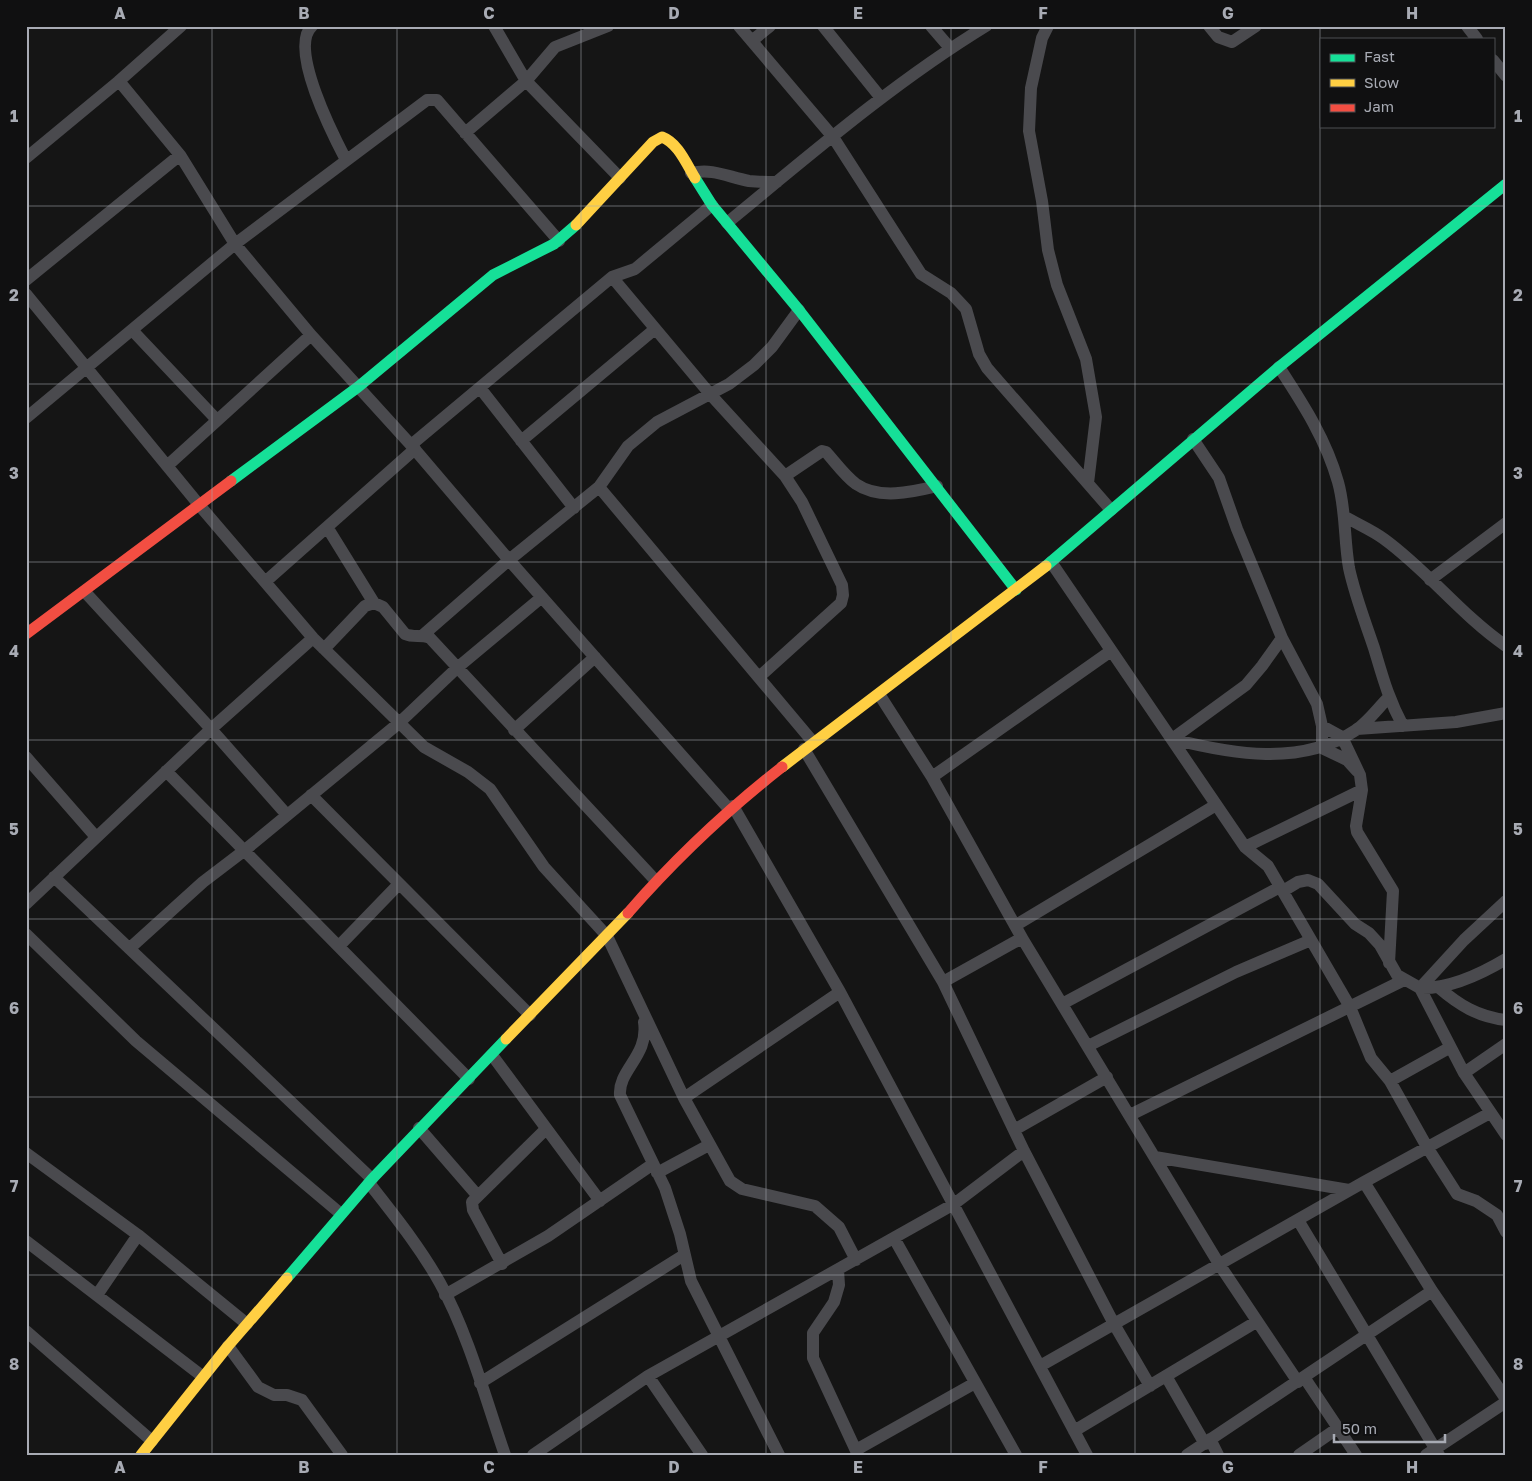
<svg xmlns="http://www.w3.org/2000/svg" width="1532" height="1481" viewBox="0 0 1532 1481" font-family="'Golos Text',sans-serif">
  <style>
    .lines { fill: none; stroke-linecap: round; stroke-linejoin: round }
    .street { stroke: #4a4a4e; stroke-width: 12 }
    .fast { stroke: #16e098; stroke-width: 11 }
    .slow { stroke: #ffcf43; stroke-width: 11 }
    .jam { stroke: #f24e42; stroke-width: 11 }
    .grid { fill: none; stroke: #a8abb4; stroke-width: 1; stroke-opacity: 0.55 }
    .neatline { fill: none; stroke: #a8abb4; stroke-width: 2 }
    .grid-label { font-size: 16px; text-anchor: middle; font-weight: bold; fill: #a8abb4 }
  </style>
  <rect width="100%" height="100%" fill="#151515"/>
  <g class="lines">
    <!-- street -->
    <path class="street" d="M 312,26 C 288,48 334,137 346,160
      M 494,26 L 526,81 L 620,178
      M 739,26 L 833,137 L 921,274 L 951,293 L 966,309 L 979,354 L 987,368 L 1111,510
      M 823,26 L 881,98
      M 931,26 L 950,48
      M 1048,26 L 1042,38 L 1031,88 L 1029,131 L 1042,201 L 1048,250 L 1057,285 L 1086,359 L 1096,417 L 1088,483
      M 1209,26 L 1218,37 L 1232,42 L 1256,26
      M 1467,26 L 1477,39
      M 753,40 L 770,26
      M 1493,60 L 1506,76
      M 119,81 L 180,155 L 235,244 L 311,335 L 411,445 L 509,560 L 729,809
      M 465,133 L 526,81 L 555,47 L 608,26
      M 26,158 L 119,81 L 181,26
      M 691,173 C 713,168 728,177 749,181 C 758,182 768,182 777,182
      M 727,223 C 811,154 893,83 986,26
      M 612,277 L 710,394 L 785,476 L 802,502 L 842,585 L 843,595 L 841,603 L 759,677
      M 26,280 L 180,155
      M 26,294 L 200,506 L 313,638 L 424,747 L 468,772 L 490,789 L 544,867 L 607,936 L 684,1098 L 730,1181 L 742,1189 L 815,1206 L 839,1227 L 856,1260
      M 132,330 L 217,420
      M 1279,367 C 1303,404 1326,439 1338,482 C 1346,510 1344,540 1349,568 C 1355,596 1365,621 1374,648 C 1383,678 1388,698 1403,726
      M 480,388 L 574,508
      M 26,418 L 235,244 L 427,100 L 437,100 L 559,241
      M 1193,439 L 1219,478 L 1237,529 L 1282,638 L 1317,704 L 1322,726 L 1322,748
      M 521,441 L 655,329
      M 411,445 L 612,277 L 635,269 L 712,205
      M 167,466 L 311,335
      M 785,476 L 822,451 L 826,452 C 835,462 845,476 856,484 C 879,500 912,492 937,486
      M 599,487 L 813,742
      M 1344,516 C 1357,524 1372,530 1384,539 C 1428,571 1461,615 1506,646
      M 327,527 L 374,603 L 383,607 L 405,634 C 414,638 421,634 430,638 L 656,881
      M 1051,562 L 1245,847 L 1268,866 L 1350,1007 L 1371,1058 L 1390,1081 L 1427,1147 L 1457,1194 L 1476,1201 L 1497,1215 L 1506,1232
      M 1430,580 L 1506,523
      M 265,582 L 415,449
      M 85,592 L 211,729 L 287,815
      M 423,635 L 509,560 L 599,487 L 628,446 L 657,422 L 729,384 L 754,365 L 772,347 L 799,310
      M 324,649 L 365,606 L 374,603
      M 879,694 L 932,777 L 1022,938 L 1219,1264 L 1298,1382
      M 1322,726 L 1342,737 L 1360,775 L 1362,790 L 1356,826 L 1357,832 L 1393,891 L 1389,963
      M 1357,729 L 1456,722 L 1506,713
      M 514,730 L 595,657
      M 1172,739 C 1232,754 1301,767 1356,730 C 1368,722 1378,708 1388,698
      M 1172,739 L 1246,685 L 1262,666 L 1282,638
      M 1322,748 L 1347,760 L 1357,771
      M 804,749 L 943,982 L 1024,1151 L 1114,1324 L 1150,1386
      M 26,757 L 96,837
      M 166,771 L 469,1079
      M 932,777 L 1111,651
      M 311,795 L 530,1015
      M 733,806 L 840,992 L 1087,1455
      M 1245,847 L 1362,790
      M 54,877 L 372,1179
      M 1283,891 L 1298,882 L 1308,880 L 1318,884 L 1355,924 L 1369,933 L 1380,945 L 1397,975 L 1420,988 L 1464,1073 L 1506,1135
      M 26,904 L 211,729 L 313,638
      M 1016,925 L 1216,805
      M 26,934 L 136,1041 L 341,1214
      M 339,946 L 398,885
      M 130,948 L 203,882 L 245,850 L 399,723 L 457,668 L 542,597
      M 943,982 L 1022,938
      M 1438,987 C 1459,1005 1478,1017 1506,1020
      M 1420,988 L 1464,940 L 1506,901
      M 1420,988 C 1449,989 1481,974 1506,959
      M 1062,1004 L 1280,887
      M 644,1022 C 649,1056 618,1070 620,1095 L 665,1188 L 680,1234 L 691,1281 L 779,1455
      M 1088,1046 L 1236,972 L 1311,940
      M 492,1055 L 600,1201
      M 1464,1073 L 1506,1044
      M 1390,1081 L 1449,1048
      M 684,1098 L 840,992
      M 1130,1115 L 1404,980
      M 419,1128 L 477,1195
      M 1014,1130 L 1107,1077
      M 26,1153 L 138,1235 L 247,1324
      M 1155,1157 L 1349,1190
      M 657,1173 L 709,1145
      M 1364,1182 L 1432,1291 L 1506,1399
      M 369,1183 C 394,1215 420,1247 440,1283 C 468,1333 486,1400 505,1455
      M 1298,1220 L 1439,1455
      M 894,1238 L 1016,1455
      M 26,1241 L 202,1376
      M 502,1264 L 473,1210 L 472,1202 L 546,1129
      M 838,1270 L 839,1285 L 834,1302 L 813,1333 L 813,1358 L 858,1455
      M 97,1295 L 138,1235
      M 445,1295 L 548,1236 L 653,1164
      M 26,1331 L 152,1441
      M 228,1346 L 258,1387 L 274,1395 L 287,1395 L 302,1400 L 342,1455
      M 1040,1366 L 1364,1182 L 1490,1113
      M 648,1376 L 702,1455
      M 1166,1376 L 1205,1444
      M 1304,1377 L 1356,1455
      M 480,1383 L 684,1255
      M 1074,1431 L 1256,1322
      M 1210,1439 L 1218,1455
      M 856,1450 L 975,1383
      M 533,1455 L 648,1376 L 954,1204 L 1024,1151
      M 1187,1455 L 1432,1291
      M 1299,1455 L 1338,1428
      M 1426,1455 L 1506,1402"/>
    <!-- fast -->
    <path class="fast" d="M 695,178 L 712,205 L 799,310 L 1016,590
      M 231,481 L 358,387 L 493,275 L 554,244 L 576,225
      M 1046,566 L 1279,367 L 1506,184
      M 287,1278 L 372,1179 L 506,1039"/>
    <!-- slow -->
    <path class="slow" d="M 576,225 L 653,142 L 662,137 C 678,143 686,163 695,178
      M 782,767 L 1046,566
      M 506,1039 L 628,913
      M 141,1455 L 228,1346 L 287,1278"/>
    <!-- jam -->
    <path class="jam" d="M 26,634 L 231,481
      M 628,913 C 675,859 726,811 782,767"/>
  </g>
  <!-- grid -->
  <path class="grid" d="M 212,26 L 212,1455M 397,26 L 397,1455M 581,26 L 581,1455M 766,26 L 766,1455M 951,26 L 951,1455M 1135,26 L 1135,1455M 1320,26 L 1320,1455M 26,206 L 1506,206M 26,384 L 1506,384M 26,562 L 1506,562M 26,740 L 1506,740M 26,919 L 1506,919M 26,1097 L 1506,1097M 26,1275 L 1506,1275"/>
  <!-- border -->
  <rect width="1532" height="1481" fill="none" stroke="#101011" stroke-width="55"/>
  <!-- legend -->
  <rect x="1320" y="38" width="175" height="90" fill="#101011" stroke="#4d4e52"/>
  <rect x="1330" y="54" width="25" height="8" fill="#16e098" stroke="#4d4e52"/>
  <text x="1364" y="62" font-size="15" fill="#a8abb4">Fast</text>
  <rect x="1330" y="79" width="25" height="8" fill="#ffcf43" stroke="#4d4e52"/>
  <text x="1364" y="88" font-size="15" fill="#a8abb4">Slow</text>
  <rect x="1330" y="104" width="25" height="8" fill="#f24e42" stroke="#4d4e52"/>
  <text x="1364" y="112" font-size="15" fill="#a8abb4">Jam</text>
  <!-- scale -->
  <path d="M1334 1434v8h111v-8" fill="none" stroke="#a8abb4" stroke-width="2.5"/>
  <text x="1342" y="1434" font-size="15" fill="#a8abb4" stroke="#101011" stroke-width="4" paint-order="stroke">50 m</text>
  <rect x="28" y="28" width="1476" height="1426" class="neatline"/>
  <g class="grid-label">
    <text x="120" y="19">A</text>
    <text x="304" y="19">B</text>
    <text x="489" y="19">C</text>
    <text x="674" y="19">D</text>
    <text x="858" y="19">E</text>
    <text x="1043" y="19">F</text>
    <text x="1228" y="19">G</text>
    <text x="1412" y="19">H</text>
    <text x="14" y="122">1</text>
    <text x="1518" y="122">1</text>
    <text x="14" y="301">2</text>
    <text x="1518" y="301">2</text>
    <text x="14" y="479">3</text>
    <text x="1518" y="479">3</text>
    <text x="14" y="657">4</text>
    <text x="1518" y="657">4</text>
    <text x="14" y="835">5</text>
    <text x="1518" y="835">5</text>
    <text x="14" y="1014">6</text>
    <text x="1518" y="1014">6</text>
    <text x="14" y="1192">7</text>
    <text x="1518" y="1192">7</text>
    <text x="14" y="1370">8</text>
    <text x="1518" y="1370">8</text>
    <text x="120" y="1473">A</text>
    <text x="304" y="1473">B</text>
    <text x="489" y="1473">C</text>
    <text x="674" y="1473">D</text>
    <text x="858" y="1473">E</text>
    <text x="1043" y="1473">F</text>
    <text x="1228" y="1473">G</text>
    <text x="1412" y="1473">H</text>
  </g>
</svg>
